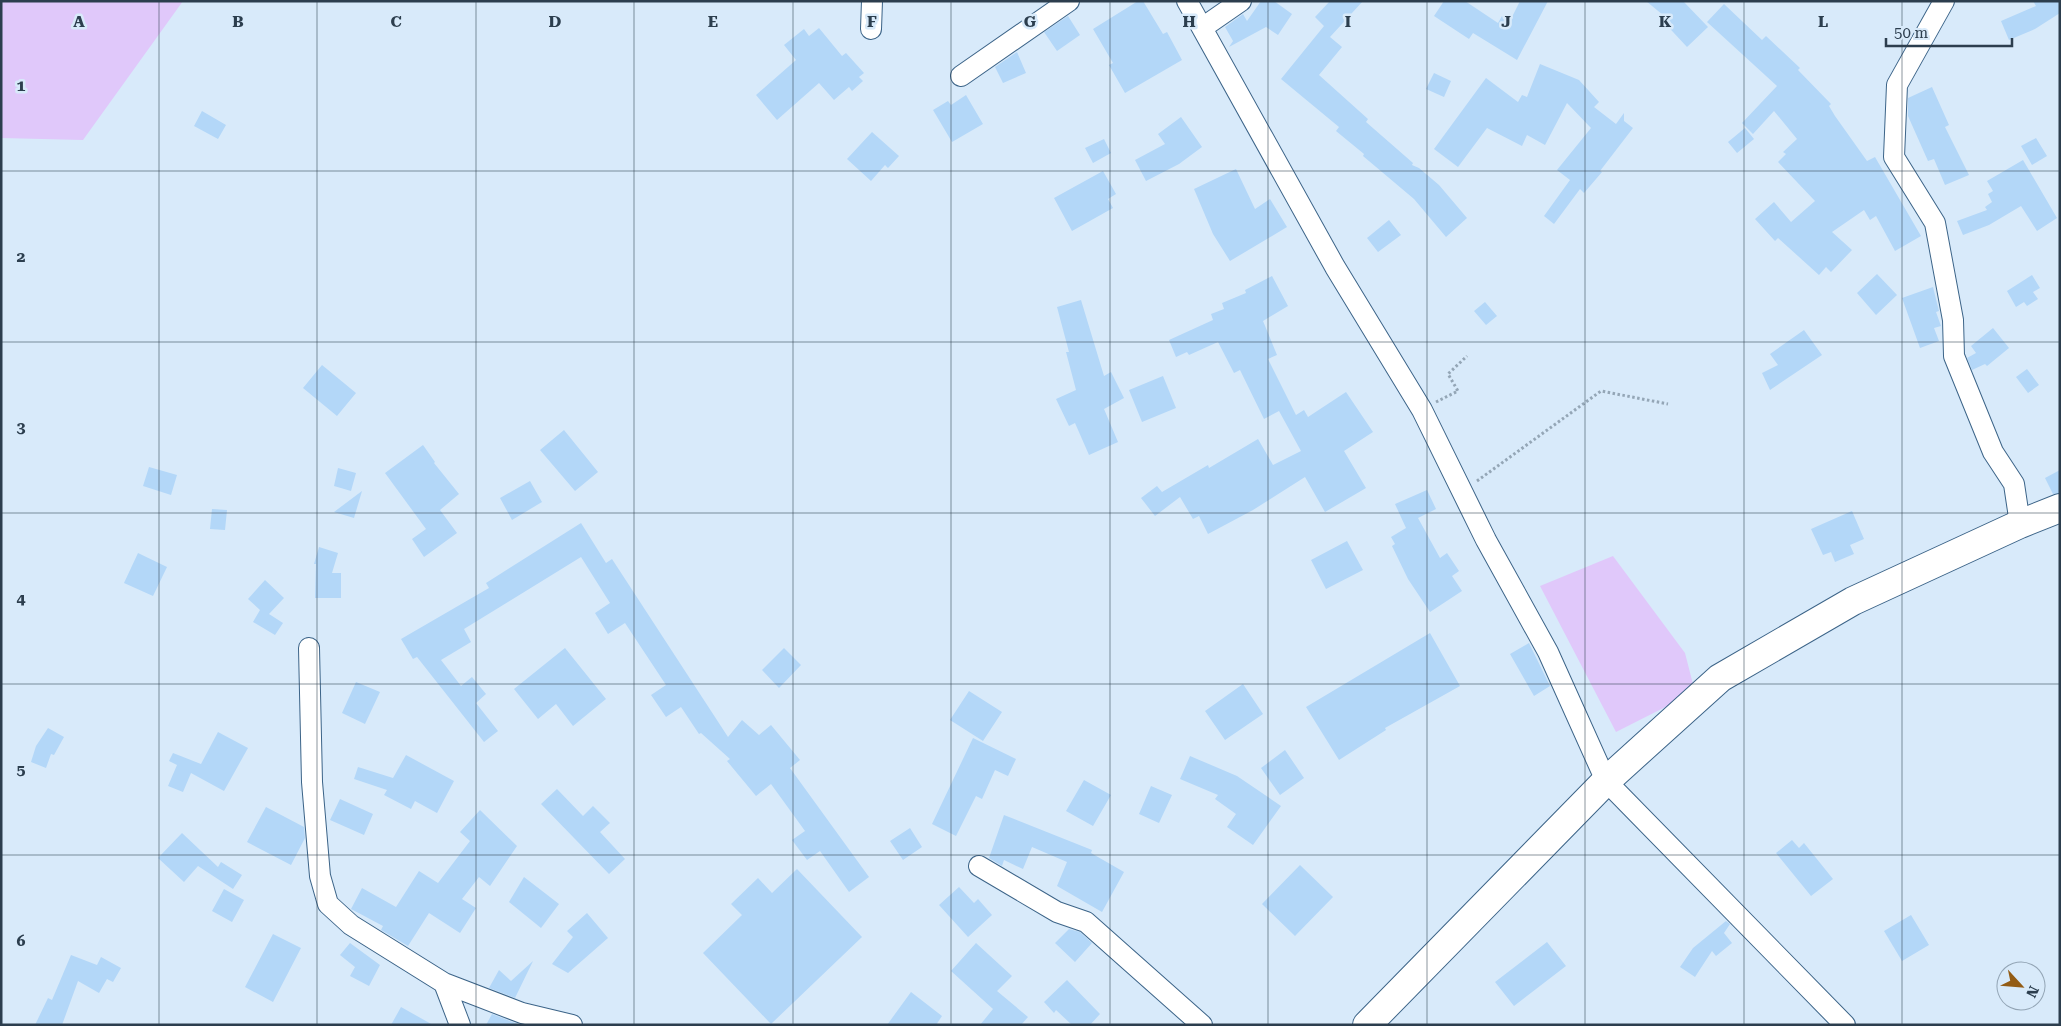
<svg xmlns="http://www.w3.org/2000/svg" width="2061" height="1026" viewBox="0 0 2061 1026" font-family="'Roboto Serif',serif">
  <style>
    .green { fill: #e0c8fa }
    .building { fill: #b3d7f8 }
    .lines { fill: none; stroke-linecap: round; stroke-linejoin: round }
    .street-casing { stroke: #3c6488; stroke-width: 22 }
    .secondary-casing { stroke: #3c6488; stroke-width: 30 }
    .path { stroke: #94a6b6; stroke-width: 3; stroke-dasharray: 2.5 2.5; stroke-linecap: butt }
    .street { stroke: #fff; stroke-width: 20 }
    .secondary { stroke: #fff; stroke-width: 28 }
    .grid { fill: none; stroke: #2c3e4e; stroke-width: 1; stroke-opacity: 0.55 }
    .grid-label { font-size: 16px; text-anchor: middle; font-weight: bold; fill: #2c3e4e; stroke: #d8eafa; stroke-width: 5; stroke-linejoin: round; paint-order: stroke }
  </style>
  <rect width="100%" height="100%" fill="#d8eafa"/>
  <!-- green -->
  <path class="green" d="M 1,1 L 183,1 L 83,140 L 1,138 Z
    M 1613,556 L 1685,653 L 1695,692 L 1616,732 L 1540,586 Z"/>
  <!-- building -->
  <path class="building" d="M 1138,1 L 1143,1 L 1163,34 L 1167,32 L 1182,60 L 1125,93 L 1109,65 L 1113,63 L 1093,29 Z
    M 1261,1 L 1274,1 L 1292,14 L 1278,35 L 1266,27 L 1229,47 L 1233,41 L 1225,27 L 1243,14 L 1247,21 Z
    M 1330,1 L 1363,1 L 1330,37 L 1342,47 L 1319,75 L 1368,119 L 1366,122 L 1413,163 L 1412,165 L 1419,168 L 1439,185 L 1467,218 L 1446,237 L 1414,199 L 1363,156 L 1364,154 L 1336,131 L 1339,127 L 1281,79 L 1324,26 L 1315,17 Z
    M 1444,1 L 1465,1 L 1498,23 L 1502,16 L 1510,21 L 1520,1 L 1548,1 L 1517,60 L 1473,33 L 1469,39 L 1434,16 Z
    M 1646,1 L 1683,1 L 1708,27 L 1687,47 L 1660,18 L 1663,15 Z
    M 2033,1 L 2060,1 L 2060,13 L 2035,29 L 2009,40 L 2001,21 L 2036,6 Z
    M 1724,4 L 1762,40 L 1766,36 L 1800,68 L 1798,70 L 1831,104 L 1829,106 L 1835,116 L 1867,161 L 1875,157 L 1921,236 L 1895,251 L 1876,216 L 1870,220 L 1864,210 L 1832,232 L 1852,250 L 1831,272 L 1826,267 L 1819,275 L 1778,238 L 1775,241 L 1755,219 L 1774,202 L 1791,222 L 1815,201 L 1778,162 L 1786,154 L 1783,152 L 1797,139 L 1774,111 L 1753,134 L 1742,123 L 1777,86 L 1707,22 Z
    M 1068,16 L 1080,35 L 1057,51 L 1044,32 Z
    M 819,28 L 842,56 L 846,53 L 864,73 L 859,77 L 863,81 L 852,91 L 849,87 L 834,100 L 819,83 L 777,120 L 756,95 L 796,60 L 784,45 L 804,29 L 809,36 Z
    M 1017,52 L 1026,73 L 1003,83 L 995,67 Z
    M 1540,64 L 1579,80 L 1599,102 L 1594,107 L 1616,124 L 1624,113 L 1624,121 L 1633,128 L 1600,171 L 1602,172 L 1584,193 L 1580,189 L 1554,224 L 1544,216 L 1570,180 L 1557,170 L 1591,128 L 1567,103 L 1545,145 L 1527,135 L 1522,146 L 1487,128 L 1458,167 L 1434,149 L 1486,78 L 1518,102 L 1522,95 L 1527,97 Z
    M 1434,73 L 1451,81 L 1444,97 L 1426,89 Z
    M 1932,87 L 1949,125 L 1945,127 L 1969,175 L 1945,185 L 1934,159 L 1928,161 L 1908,116 L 1908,98 Z
    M 966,95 L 983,124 L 952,142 L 933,110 L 948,101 L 951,105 Z
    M 202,111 L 226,125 L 218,139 L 194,126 Z
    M 1181,117 L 1202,147 L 1179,164 L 1146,181 L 1135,160 L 1165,144 L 1158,134 Z
    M 1745,128 L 1754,139 L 1737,153 L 1728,142 Z
    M 872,132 L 899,156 L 888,168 L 885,165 L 871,181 L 847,159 Z
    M 2036,138 L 2047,156 L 2032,165 L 2021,146 Z
    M 1104,139 L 1111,153 L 1093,163 L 1085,148 Z
    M 2023,160 L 2057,218 L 2037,231 L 2021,206 L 1989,225 L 1963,235 L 1957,221 L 1987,210 L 1985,207 L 1992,202 L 1988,194 L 1993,191 L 1987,181 Z
    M 1236,169 L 1255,209 L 1270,199 L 1287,227 L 1230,261 L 1213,234 L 1194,189 Z
    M 1103,171 L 1116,194 L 1108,199 L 1113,208 L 1072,231 L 1054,198 Z
    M 1389,220 L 1401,235 L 1378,252 L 1367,238 Z
    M 1877,274 L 1897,295 L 1876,315 L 1857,293 Z
    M 2032,275 L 2040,288 L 2033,292 L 2038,299 L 2027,306 L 2024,302 L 2016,307 L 2007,291 Z
    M 1272,276 L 1288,306 L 1263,321 L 1277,355 L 1268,359 L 1296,415 L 1304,410 L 1308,417 L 1346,392 L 1373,432 L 1344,451 L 1366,488 L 1325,512 L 1305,477 L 1253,510 L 1208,534 L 1199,516 L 1193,519 L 1180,497 L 1155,516 L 1141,498 L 1157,486 L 1162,492 L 1208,465 L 1209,468 L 1258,439 L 1273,465 L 1301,451 L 1279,411 L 1264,419 L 1240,370 L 1234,373 L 1218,342 L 1189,355 L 1187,352 L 1176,357 L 1169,340 L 1213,320 L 1211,314 L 1224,309 L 1222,303 L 1246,293 L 1245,290 Z
    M 1933,287 L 1939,311 L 1936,312 L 1941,326 L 1934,328 L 1939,341 L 1920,348 L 1902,298 Z
    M 1081,300 L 1104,376 L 1111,372 L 1124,398 L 1104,409 L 1118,442 L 1089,455 L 1075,423 L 1069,426 L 1056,399 L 1076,390 L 1066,352 L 1069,352 L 1057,307 Z
    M 1485,302 L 1497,316 L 1486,325 L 1474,311 Z
    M 1993,328 L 2009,348 L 1987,366 L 1985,364 L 1972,370 L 1967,358 L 1976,353 L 1971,346 Z
    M 1804,330 L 1822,355 L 1770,390 L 1762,373 L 1778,365 L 1770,354 Z
    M 322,365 L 356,393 L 337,416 L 303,388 Z
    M 2027,369 L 2039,385 L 2028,393 L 2016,377 Z
    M 1163,376 L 1176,408 L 1142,422 L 1129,390 Z
    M 564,430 L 598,472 L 575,491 L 540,450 Z
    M 423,445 L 435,462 L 434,463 L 459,494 L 440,510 L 457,533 L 424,557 L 412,539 L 426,529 L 385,473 Z
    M 149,467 L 177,475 L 171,495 L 143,486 Z
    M 338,468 L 356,473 L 351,491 L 334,486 Z
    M 2060,470 L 2060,493 L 2053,494 L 2045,478 Z
    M 530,481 L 542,502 L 512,520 L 500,498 Z
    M 1427,490 L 1436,509 L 1418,518 L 1440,558 L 1447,553 L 1459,571 L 1452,576 L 1462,591 L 1430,612 L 1408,579 L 1392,546 L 1395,544 L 1391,537 L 1406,528 L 1395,504 Z
    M 362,491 L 354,518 L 334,512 Z
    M 212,509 L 227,510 L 225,530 L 210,529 Z
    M 1852,511 L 1864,539 L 1850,545 L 1854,554 L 1835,562 L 1831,552 L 1823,555 L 1811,529 Z
    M 581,523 L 606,563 L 612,559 L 728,737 L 742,720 L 759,735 L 771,725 L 800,760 L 790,768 L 869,877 L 849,892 L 820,851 L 807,860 L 792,840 L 805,831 L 771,784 L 756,796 L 727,761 L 730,759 L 701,733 L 699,734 L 681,707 L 666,717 L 651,695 L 666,685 L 625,623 L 608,634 L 595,613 L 610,603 L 581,557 L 464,629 L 471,642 L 441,660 L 461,686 L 472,677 L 486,694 L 476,703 L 498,731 L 484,742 L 417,657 L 413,659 L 401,639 L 489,588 L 486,583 Z
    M 1347,541 L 1363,570 L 1326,589 L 1311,560 Z
    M 319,547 L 338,553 L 332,573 L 341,573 L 341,598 L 315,598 L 316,564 L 314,564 Z
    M 138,553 L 167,567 L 153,596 L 124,583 Z
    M 265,580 L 284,598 L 269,614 L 283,623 L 275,635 L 253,622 L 260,610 L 248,599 Z
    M 1430,633 L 1460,686 L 1385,728 L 1386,730 L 1339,760 L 1306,707 Z
    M 1529,643 L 1550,686 L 1534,696 L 1510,654 Z
    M 565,648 L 606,699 L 573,726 L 556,704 L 538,719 L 514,689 Z
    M 784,648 L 801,665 L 779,688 L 762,670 Z
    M 356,682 L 380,692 L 365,724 L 342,713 Z
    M 1243,684 L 1263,714 L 1225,740 L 1205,711 Z
    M 969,691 L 1002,712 L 983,741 L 950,720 Z
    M 48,728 L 64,737 L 54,755 L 51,754 L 46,768 L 31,762 L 36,746 Z
    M 218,732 L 248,748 L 224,791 L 191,773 L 183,792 L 168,786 L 177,765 L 169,761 L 173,753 L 201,764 Z
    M 973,738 L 1016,759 L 1008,776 L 995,770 L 982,799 L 976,796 L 956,836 L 932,824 Z
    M 1285,750 L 1304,778 L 1280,795 L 1261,768 Z
    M 406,755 L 454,781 L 437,813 L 415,801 L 411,809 L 384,795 L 387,790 L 354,779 L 358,767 L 393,778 Z
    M 1190,756 L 1237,776 L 1281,806 L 1253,845 L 1227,827 L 1236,814 L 1215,799 L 1218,795 L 1180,779 Z
    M 1084,780 L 1111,795 L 1093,826 L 1066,811 Z
    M 1151,786 L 1172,795 L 1159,823 L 1139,814 Z
    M 557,789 L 583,816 L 593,806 L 610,823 L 600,832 L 625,859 L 609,874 L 541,804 Z
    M 340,799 L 373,814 L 364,835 L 330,820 Z
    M 266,807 L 304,827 L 305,838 L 291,865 L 247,842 Z
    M 480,810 L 517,846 L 490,886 L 479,877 L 462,899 L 476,908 L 460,933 L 429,913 L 408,946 L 381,930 L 383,926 L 351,909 L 362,888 L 396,907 L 419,871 L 438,883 L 470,841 L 460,832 Z
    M 1004,815 L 1092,850 L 1091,853 L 1124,872 L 1102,912 L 1057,886 L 1067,862 L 1032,847 L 1023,869 L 1004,860 L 1002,866 L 989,858 Z
    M 910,828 L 922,847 L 903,860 L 890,841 Z
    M 182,833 L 218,867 L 221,862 L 242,875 L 233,889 L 198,866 L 184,882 L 158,858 Z
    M 1792,840 L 1799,848 L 1804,843 L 1833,879 L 1811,896 L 1776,853 Z
    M 1300,865 L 1333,897 L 1295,936 L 1262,904 Z
    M 797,869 L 862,937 L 771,1024 L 703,953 L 742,915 L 731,904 L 758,878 L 772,893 Z
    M 524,877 L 559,904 L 541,928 L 509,902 Z
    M 959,887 L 974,903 L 978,899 L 992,915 L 968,937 L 939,905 Z
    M 224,889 L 244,900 L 232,922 L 212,911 Z
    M 587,913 L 608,938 L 568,973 L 552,964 L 573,937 L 567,931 Z
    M 1911,915 L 1929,945 L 1902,961 L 1884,931 Z
    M 1726,921 L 1730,924 L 1724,933 L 1732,943 L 1716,956 L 1712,951 L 1695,977 L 1680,967 L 1693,948 Z
    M 1069,929 L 1080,932 L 1092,943 L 1075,962 L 1055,943 Z
    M 273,934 L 301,948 L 273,1002 L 245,987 Z
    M 1547,942 L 1566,966 L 1514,1006 L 1495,982 Z
    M 350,943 L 380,965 L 369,986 L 350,976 L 355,967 L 340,955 Z
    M 976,943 L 1012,976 L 997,991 L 1028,1017 L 1021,1025 L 980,1025 L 993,1009 L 951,971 Z
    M 71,955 L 97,965 L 101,957 L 121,968 L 113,982 L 107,979 L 99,993 L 78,981 L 62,1025 L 35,1025 L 48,998 L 52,1000 Z
    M 533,961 L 515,998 L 489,988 L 499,970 L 511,981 Z
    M 1067,980 L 1100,1014 L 1090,1025 L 1072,1025 L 1056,1010 L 1054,1013 L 1044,1002 Z
    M 911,992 L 942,1016 L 936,1025 L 887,1025 Z
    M 401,1007 L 433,1025 L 391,1025 Z
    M 492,1014 L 518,1024 L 520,1025 L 486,1025 Z"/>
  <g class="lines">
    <!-- street casing -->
    <g class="street-casing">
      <path id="street" d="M 1187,1 L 1335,267 L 1422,410 L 1486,540 L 1548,652 L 1606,781 L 1845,1025
        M 1944,1 L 1897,85 L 1894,157 L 1935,223 L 1953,320 L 1954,356 L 1993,452 L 2014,484 L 2020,524
        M 1202,28 L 1241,1
        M 871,29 L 872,1
        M 961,76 L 1069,1
        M 309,648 L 312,782 L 320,876 L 328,904 L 351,925 L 444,983 L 522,1013 L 572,1025
        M 979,866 L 1057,912 L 1086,922 L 1202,1025
        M 444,983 L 460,1025"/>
    </g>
    <!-- secondary casing -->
    <g class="secondary-casing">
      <path id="secondary" d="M 1367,1025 L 1606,781 L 1720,678 L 1853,601 L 2020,524 L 2060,508"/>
    </g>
    <!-- path -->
    <path class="path" d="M 1436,402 L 1458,391 L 1448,374 L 1467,356
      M 1477,481 L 1601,391 L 1668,404"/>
    <!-- street -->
    <use href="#street" class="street"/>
    <!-- secondary -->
    <use href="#secondary" class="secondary"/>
  </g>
  <!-- grid -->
  <path class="grid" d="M 159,1 L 159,1025M 317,1 L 317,1025M 476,1 L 476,1025M 634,1 L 634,1025M 793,1 L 793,1025M 951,1 L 951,1025M 1110,1 L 1110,1025M 1268,1 L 1268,1025M 1427,1 L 1427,1025M 1585,1 L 1585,1025M 1744,1 L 1744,1025M 1902,1 L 1902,1025M 1,171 L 2060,171M 1,342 L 2060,342M 1,513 L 2060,513M 1,684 L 2060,684M 1,855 L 2060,855"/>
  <g class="grid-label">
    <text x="79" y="27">A</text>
    <text x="238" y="27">B</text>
    <text x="396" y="27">C</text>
    <text x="555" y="27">D</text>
    <text x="713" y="27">E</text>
    <text x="872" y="27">F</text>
    <text x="1030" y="27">G</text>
    <text x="1189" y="27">H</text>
    <text x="1348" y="27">I</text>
    <text x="1506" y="27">J</text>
    <text x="1665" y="27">K</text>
    <text x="1823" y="27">L</text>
    <text x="21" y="91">1</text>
    <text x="21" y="262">2</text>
    <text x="21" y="433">3</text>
    <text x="21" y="604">4</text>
    <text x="21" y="775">5</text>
    <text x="21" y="946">6</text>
  </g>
  <!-- border -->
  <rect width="2061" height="1026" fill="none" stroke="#2c3e4e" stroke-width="5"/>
  <!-- north arrow -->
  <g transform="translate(2021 986) rotate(116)"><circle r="24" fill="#d8eafa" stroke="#93a5b5"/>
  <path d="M0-4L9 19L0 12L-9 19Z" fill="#935c15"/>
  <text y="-8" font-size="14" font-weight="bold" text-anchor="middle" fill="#2c3e4e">N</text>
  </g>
  <!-- scale -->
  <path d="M1886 38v8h126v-8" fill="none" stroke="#2c3e4e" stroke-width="2.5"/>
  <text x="1894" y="38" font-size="15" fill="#2c3e4e" stroke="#d8eafa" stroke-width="4" paint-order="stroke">50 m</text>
</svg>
